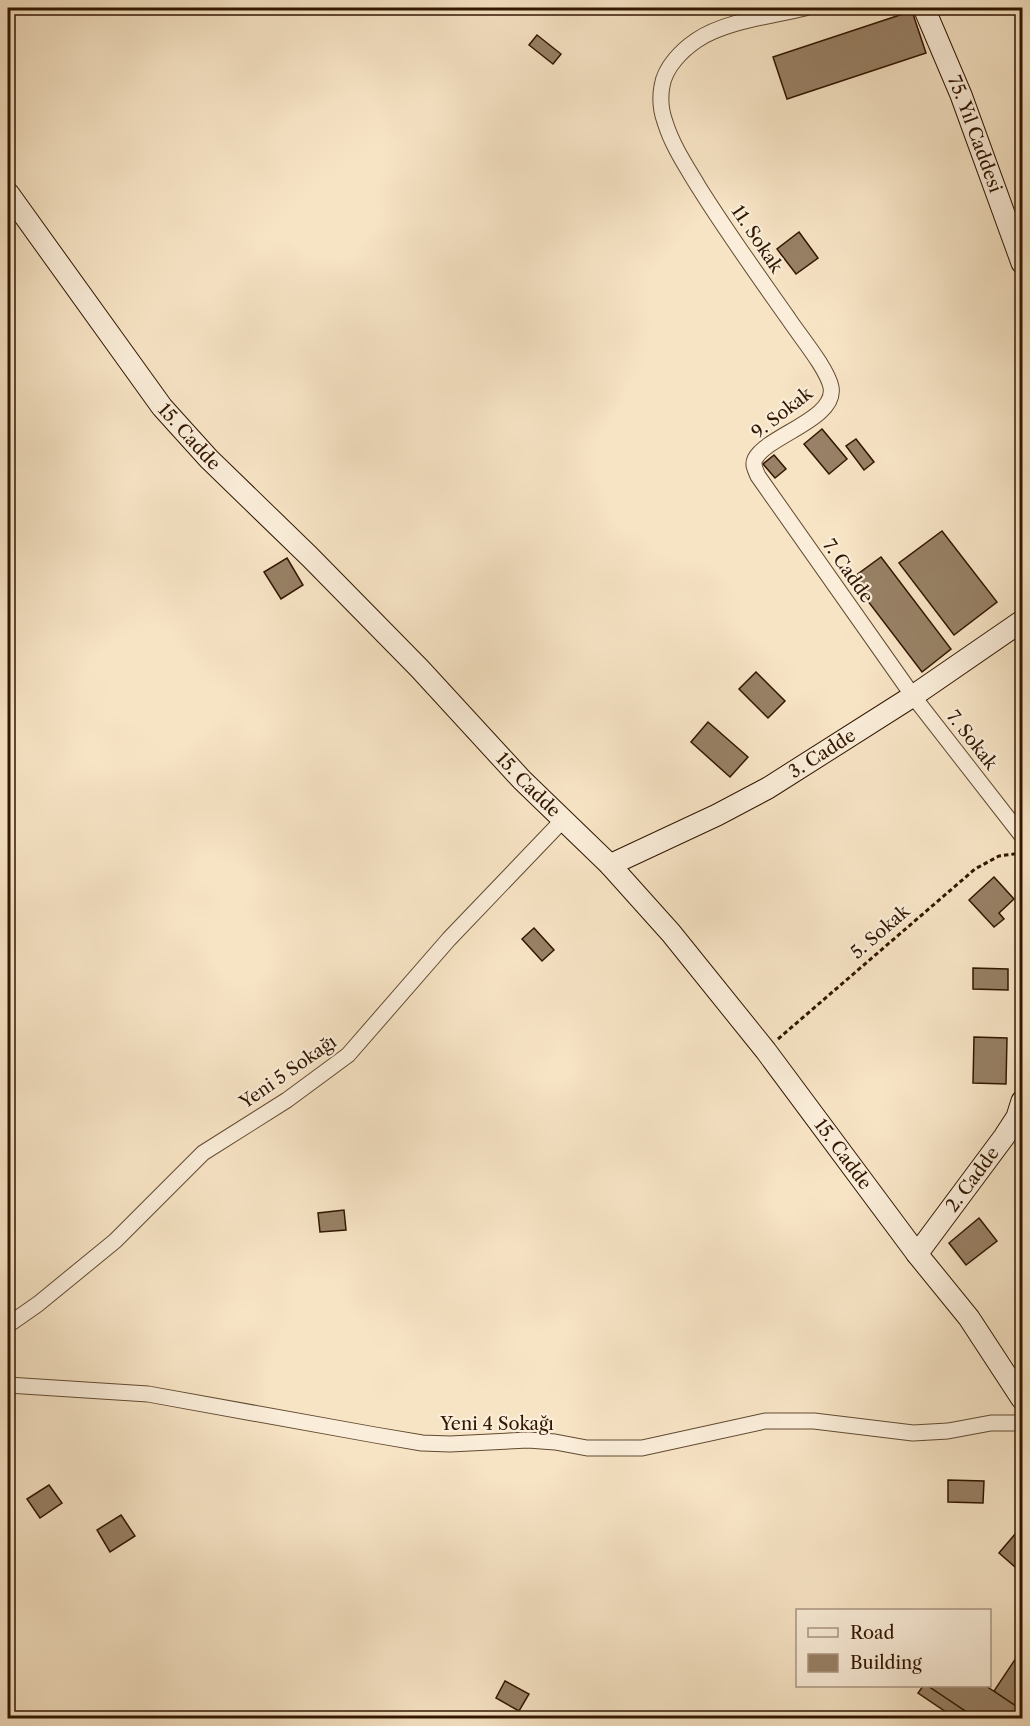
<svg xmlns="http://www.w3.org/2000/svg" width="1030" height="1726" viewBox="0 0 1030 1726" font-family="'Libre Caslon Text',serif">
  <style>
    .building { fill: #988166; stroke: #311600; stroke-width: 1.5 }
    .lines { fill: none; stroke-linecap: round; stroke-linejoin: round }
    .street-casing { stroke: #624a31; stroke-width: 17 }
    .secondary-casing { stroke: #311600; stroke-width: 23 }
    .path { stroke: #311600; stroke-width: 3; stroke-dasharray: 4.5 3; stroke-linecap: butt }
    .street { stroke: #faedd9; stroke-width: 15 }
    .secondary { stroke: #faedd9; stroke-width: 21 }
    .labels { text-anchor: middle; stroke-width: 4.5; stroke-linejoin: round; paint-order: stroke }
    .street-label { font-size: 18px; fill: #311600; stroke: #faedd9 }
  </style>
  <rect width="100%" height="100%" fill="#f7e4c5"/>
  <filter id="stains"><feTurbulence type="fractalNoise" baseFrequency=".00333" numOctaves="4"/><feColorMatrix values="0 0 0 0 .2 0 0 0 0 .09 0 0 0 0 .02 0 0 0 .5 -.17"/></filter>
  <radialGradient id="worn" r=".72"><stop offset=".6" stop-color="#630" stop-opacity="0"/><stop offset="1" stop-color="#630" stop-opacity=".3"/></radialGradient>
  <!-- building -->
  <path class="building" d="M 912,11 L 926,53 L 787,99 L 773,57 Z
    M 537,35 L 561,54 L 553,64 L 529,45 Z
    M 799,232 L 818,258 L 796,274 L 777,249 Z
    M 822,429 L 847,459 L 829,474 L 804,444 Z
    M 856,439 L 874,462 L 864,470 L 846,446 Z
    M 774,455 L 786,469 L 775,478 L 763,464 Z
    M 942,531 L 997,602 L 954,635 L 899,563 Z
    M 881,557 L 951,649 L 922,672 L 851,579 Z
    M 287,558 L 303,585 L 281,599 L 264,572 Z
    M 756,672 L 785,701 L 768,718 L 739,689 Z
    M 708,722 L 748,757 L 730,777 L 691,742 Z
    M 994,877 L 1014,899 L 999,913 L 1004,919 L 994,927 L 969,900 Z
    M 534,928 L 554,950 L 542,961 L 522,939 Z
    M 973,968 L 1008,969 L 1008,990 L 973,989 Z
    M 974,1037 L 1007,1038 L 1006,1084 L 973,1083 Z
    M 344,1210 L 346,1230 L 320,1232 L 318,1213 Z
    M 979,1218 L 997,1241 L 966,1265 L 949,1243 Z
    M 948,1480 L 984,1481 L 983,1503 L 948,1502 Z
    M 49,1485 L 62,1503 L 40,1518 L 27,1499 Z
    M 121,1515 L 135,1536 L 110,1552 L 97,1530 Z
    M 1022,1526 L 1022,1573 L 999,1553 Z
    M 1022,1649 L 1022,1710 L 994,1691 Z
    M 505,1681 L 529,1694 L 519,1711 L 496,1698 Z
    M 923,1686 L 928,1686 L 971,1715 L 969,1718 L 955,1718 L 918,1693 Z
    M 928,1686 L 986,1686 L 1022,1710 L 1022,1718 L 976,1718 Z"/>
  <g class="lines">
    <!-- street casing -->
    <g class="street-casing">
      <path id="street" d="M 805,8 C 772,16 725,21 697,40 C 682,50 665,67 662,86 C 660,97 661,111 665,122 C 672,145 686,166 698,186 C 726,231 757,274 788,318 C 799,335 827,368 831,387 C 837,419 768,435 755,459 C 752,465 756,471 758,476 L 913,696 L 1022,836
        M 8,1325 L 38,1304 L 115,1241 L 203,1153 L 287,1100 L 348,1055 L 449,939 L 562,821
        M 8,1385 L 148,1394 L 375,1435 L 422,1443 L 450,1444 L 528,1440 L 555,1442 L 587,1448 L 642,1448 L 765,1421 L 814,1421 L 913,1433 L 948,1431 L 991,1423 L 1022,1423"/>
    </g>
    <!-- secondary casing -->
    <g class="secondary-casing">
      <g id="secondary">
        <path id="s1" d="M 924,8 L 961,95 L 1022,263"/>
        <path id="s2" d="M 8,193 L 162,407 L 209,459 L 310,557 L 420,669 L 522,780 L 610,865 L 671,933 L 766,1051 L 917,1254 L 969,1318 L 1022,1399"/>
        <path id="s3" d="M 610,865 L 717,815 L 768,788 L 913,696 L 1022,621"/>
        <path id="s4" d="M 917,1254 L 1004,1137 L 1017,1117 L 1022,1101"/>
      </g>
    </g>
    <!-- path -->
    <path class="path" d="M 778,1039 L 975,869 L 999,856 L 1022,853"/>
    <!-- street -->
    <use href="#street" class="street"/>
    <!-- secondary -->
    <use href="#secondary" class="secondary"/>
  </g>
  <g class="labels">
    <!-- street labels -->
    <g class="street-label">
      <text dy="6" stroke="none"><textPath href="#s1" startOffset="136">75. Yıl Caddesi</textPath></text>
      <text transform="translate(757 239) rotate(56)" y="6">11. Sokak</text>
      <text transform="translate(782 413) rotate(-38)" y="6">9. Sokak</text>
      <text dy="6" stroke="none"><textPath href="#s2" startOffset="304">15. Cadde</textPath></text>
      <text transform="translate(848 571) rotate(55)" y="6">7. Cadde</text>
      <text transform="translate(972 740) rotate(52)" y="6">7. Sokak</text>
      <text dy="6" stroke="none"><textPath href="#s3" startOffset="240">3. Cadde</textPath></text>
      <text dy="6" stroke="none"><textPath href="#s2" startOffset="790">15. Cadde</textPath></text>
      <text transform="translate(880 932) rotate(-41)" y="6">5. Sokak</text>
      <text transform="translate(288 1072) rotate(-35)" y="6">Yeni 5 Sokağı</text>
      <text dy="6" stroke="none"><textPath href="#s2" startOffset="1276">15. Cadde</textPath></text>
      <text dy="6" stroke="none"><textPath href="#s4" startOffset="93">2. Cadde</textPath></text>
      <text x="497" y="1430">Yeni 4 Sokağı</text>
    </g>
  </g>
  <!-- margin -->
  <rect width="1030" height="1726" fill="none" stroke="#f7e4c5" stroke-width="30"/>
  <rect x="9" y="9" width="1012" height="1708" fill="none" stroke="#311600" stroke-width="3"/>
  <rect x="15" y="15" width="1000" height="1696" fill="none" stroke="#311600" stroke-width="1.5"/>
  <!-- legend -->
  <rect x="796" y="1609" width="195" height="78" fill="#faedd9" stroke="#aa9782" stroke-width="1.5"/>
  <rect x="808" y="1628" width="30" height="9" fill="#faedd9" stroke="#aa9782" stroke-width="1.5"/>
  <text x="850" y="1639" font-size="18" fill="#311600">Road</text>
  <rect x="808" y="1654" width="30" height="18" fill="#988166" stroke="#aa9782" stroke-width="1.5"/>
  <text x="850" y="1669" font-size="18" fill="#311600">Building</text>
  <rect width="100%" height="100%" filter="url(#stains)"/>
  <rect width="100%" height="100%" fill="url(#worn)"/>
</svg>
